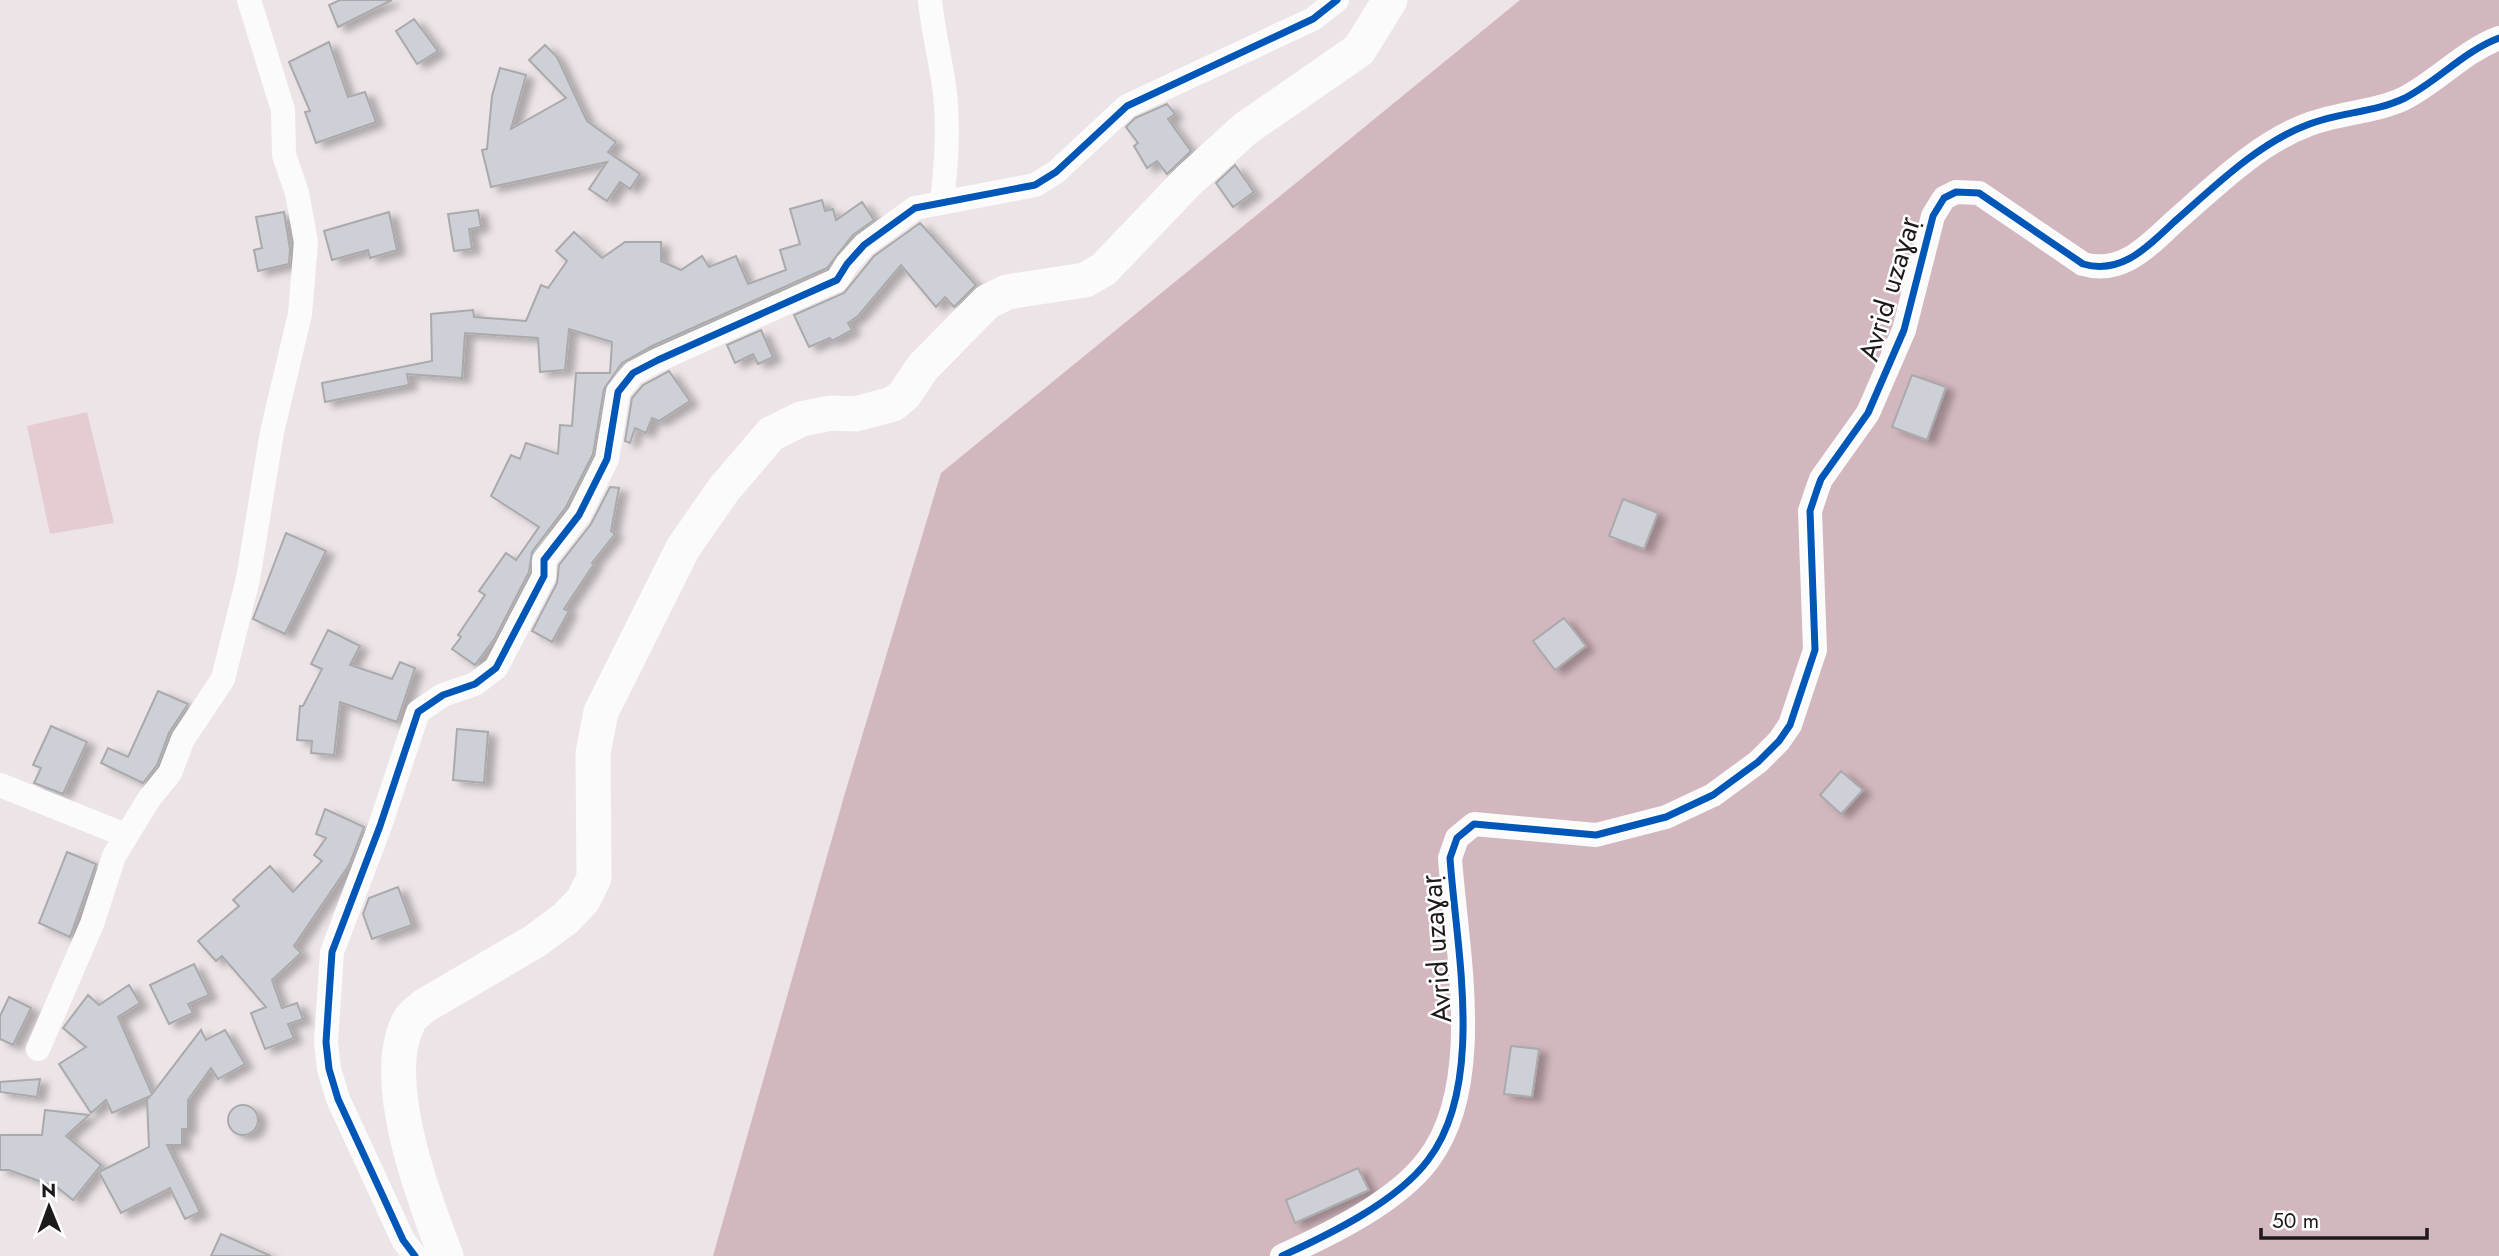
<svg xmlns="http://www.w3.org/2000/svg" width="2499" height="1256" viewBox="0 0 2499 1256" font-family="Jost,sans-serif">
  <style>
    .green { fill: #e4ccd2 }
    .forest { fill: #d2b7be }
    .building { fill: #cdd0d6; stroke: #aaa9ab; stroke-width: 2; filter: url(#shadow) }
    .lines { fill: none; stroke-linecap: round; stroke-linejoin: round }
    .street { stroke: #fcfbfb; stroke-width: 24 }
    .secondary { stroke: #fcfbfb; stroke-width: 35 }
    .cycleway-casing { stroke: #fff; stroke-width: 11 }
    .cycleway { stroke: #0057b8; stroke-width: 7 }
    .labels { text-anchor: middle; stroke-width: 5; stroke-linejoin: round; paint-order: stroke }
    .street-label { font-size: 28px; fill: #1e191a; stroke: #fff }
  </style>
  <defs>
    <filter id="shadow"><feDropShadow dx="8" dy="4.5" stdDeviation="3.5" flood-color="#0004"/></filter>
  </defs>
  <rect width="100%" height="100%" fill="#ece4e6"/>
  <!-- green -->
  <path class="green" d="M 87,412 L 114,523 L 50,534 L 27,426 Z"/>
  <!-- forest -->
  <path class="forest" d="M 1520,0 L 2499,0 L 2499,1256 L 713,1256 L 845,793 L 941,473 Z"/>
  <!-- building -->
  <path class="building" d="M 340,0 L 392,0 L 338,27 L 329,5 Z
    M 414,19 L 438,51 L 417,64 L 396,31 Z
    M 329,42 L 348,97 L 365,92 L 376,122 L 316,143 L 305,112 L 310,111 L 289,62 Z
    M 545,45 L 557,57 L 587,121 L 616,142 L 608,152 L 640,174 L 630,189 L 620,182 L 607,201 L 589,189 L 607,162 L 491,187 L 482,150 L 487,149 L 492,96 L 500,68 L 526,75 L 511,129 L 566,98 L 529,60 Z
    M 1167,104 L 1175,114 L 1168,119 L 1191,151 L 1167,174 L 1157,161 L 1147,168 L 1134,146 L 1138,143 L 1126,127 L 1135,118 Z
    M 1235,165 L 1254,192 L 1233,207 L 1216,183 Z
    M 822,200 L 825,211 L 833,209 L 836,220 L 862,202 L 874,220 L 853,235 L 827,268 L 652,346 L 622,363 L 604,389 L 593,454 L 566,507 L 532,552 L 529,572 L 495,638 L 475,665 L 452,649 L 461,637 L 458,635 L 485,595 L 479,591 L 506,553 L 516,560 L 539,527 L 491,496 L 511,455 L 520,459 L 526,443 L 558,454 L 560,425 L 572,426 L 576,373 L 610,373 L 612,342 L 569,329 L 565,370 L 540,372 L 538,338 L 465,333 L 462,378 L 407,374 L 409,385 L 325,402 L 322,383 L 432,361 L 431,314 L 473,310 L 474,317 L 526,321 L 541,285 L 548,288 L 567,261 L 556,251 L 574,232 L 602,258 L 625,242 L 661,242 L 661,261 L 681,270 L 702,256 L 709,267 L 736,256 L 748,284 L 786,270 L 780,250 L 800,244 L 790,209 Z
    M 478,210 L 481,227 L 469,229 L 472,249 L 454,251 L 448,214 Z
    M 284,212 L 290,249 L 289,264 L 258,271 L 254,250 L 262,248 L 256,217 Z
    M 389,212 L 397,250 L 370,258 L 368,250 L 332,260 L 324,231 Z
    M 920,223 L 976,285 L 954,307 L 945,297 L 936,307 L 901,265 L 858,316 L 848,323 L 852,330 L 832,341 L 830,338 L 809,347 L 794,315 L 844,293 L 874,256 Z
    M 761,330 L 773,357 L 758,364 L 753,354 L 735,363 L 727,345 Z
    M 669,371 L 690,401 L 659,421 L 652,418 L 646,433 L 635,428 L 630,443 L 625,441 L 632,398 L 643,385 Z
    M 1912,375 L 1946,387 L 1927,440 L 1892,427 Z
    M 610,487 L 619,488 L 611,531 L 615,534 L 592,563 L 594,564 L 564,609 L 569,611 L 552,642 L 532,631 L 557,583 L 559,565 L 591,524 Z
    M 1623,499 L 1658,513 L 1644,549 L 1609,536 Z
    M 286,533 L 326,551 L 285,634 L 253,619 Z
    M 1564,618 L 1586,646 L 1555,670 L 1533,641 Z
    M 328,630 L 360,646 L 350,665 L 392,679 L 400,662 L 415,668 L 397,722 L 340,702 L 334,755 L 311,753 L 312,741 L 297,740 L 300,706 L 303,706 L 322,669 L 311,664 Z
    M 158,691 L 188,704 L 169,733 L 157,765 L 143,783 L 101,763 L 108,748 L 128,757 Z
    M 51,726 L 87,742 L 63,794 L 34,783 L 41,768 L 33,765 Z
    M 457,729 L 488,732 L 484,783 L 453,780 Z
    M 1841,771 L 1863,790 L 1841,814 L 1820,795 Z
    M 325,809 L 364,827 L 349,865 L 294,946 L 301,953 L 272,980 L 282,1008 L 297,1003 L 303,1019 L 288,1024 L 294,1038 L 265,1049 L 251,1013 L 266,1007 L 222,956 L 216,961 L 198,941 L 239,906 L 233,900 L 270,866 L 293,892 L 322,861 L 314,855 L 326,838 L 316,834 Z
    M 67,852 L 96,864 L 70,937 L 39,923 Z
    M 398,887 L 412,925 L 372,939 L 363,914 L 369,898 Z
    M 194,964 L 209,995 L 188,1004 L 193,1013 L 169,1024 L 150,985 Z
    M 129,985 L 140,1003 L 118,1017 L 152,1094 L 201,1030 L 206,1040 L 225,1030 L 245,1064 L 218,1079 L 211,1068 L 188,1100 L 188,1129 L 182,1129 L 182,1145 L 167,1145 L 200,1212 L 185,1219 L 170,1188 L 121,1213 L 99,1172 L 149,1147 L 147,1100 L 150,1096 L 112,1113 L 106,1100 L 91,1113 L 59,1064 L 86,1047 L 63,1028 L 88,995 L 99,1005 Z
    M 9,997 L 31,1008 L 13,1045 L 0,1039 L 0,1016 Z
    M 1511,1046 L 1539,1049 L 1532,1097 L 1504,1094 Z
    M 40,1079 L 37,1097 L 0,1092 L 0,1082 Z
    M228 1120a15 15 0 1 1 30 0a15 15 0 1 1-30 0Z
    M 45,1110 L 89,1115 L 66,1136 L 101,1165 L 73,1200 L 58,1188 L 9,1170 L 0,1170 L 0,1135 L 42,1135 Z
    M 1358,1168 L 1369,1190 L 1295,1223 L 1286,1200 Z
    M 221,1234 L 271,1256 L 211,1256 Z"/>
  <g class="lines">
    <!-- street -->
    <path class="street" d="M 930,0 C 933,32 941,61 945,93 C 949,130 946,166 942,203
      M 0,785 L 125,835
      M 38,1049 L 92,924 L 114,856 L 149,799 L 170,773 L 183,739 L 223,679 L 248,579 L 272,432 L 300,314 L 306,242 L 297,193 L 284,155 L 283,110 L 249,0
      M 415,1256 L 403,1240 L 381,1192 L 338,1099 L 329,1069 L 326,1042 L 332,952 L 380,826 L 418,712 L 443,695 L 475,684 L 496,668 L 544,576 L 544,560 L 579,515 L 607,459 L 618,392 L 633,373 L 658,360 L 837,280 L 847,264 L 864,245 L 915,208 L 1035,185 L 1056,172 L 1127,106 L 1313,19 L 1337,0
      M 1282,1256 C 1328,1235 1397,1202 1428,1160 C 1486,1084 1456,947 1450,858 L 1457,838 L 1474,824 L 1596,835 L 1666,817 L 1713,795 L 1758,762 L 1779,741 L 1790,725 L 1815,650 L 1810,511 L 1817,490 L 1821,479 L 1868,413 L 1904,330 L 1933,216 L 1944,198 L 1956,192 L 1979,193 L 2083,264 C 2122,275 2147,247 2174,222 C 2214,187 2257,144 2307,125 C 2339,112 2374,113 2405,98 C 2439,80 2463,52 2499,38"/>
    <!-- secondary -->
    <path class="secondary" d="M 446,1256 C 424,1199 378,1079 409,1021 C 412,1015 419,1011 424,1006 L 535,941 L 566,918 L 583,900 L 594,878 L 593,753 L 601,712 L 683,548 L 724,489 L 771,434 L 801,419 L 831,413 L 855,414 L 893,404 L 904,395 L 923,367 L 987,302 L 1007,292 L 1085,280 L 1104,269 L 1188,181 L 1245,129 L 1359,50 L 1390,0"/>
    <!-- cycleway casing -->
    <g class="cycleway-casing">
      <path id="cycleway" d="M 415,1256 L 403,1240 L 381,1192 L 338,1099 L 329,1069 L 326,1042 L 332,952 L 380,826 L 418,712 L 443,695 L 475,684 L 496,668 L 544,576 L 544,560 L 579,515 L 607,459 L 618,392 L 633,373 L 658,360 L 837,280 L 847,264 L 864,245 L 915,208 L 1035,185 L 1056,172 L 1127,106 L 1313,19 L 1337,0
        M 1282,1256 C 1328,1235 1397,1202 1428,1160 C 1486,1084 1456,947 1450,858 L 1457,838 L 1474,824 L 1596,835 L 1666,817 L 1713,795 L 1758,762 L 1779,741 L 1790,725 L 1815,650 L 1810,511 L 1817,490 L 1821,479 L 1868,413 L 1904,330 L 1933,216 L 1944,198 L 1956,192 L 1979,193 L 2083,264 C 2122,275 2147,247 2174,222 C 2214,187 2257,144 2307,125 C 2339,112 2374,113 2405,98 C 2439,80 2463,52 2499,38"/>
    </g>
    <!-- cycleway -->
    <use href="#cycleway" class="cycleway"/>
  </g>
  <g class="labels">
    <!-- street labels -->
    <g class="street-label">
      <text transform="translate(1889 289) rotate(-73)" y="10">Avrid uzaɣaṛ</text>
      <text transform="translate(1436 949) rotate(-94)" y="10">Avrid uzaɣaṛ</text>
    </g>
  </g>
  <!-- north arrow -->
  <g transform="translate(49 1207) rotate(359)" stroke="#ffffff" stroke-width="5" paint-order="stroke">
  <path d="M0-5L12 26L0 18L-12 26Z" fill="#1e191a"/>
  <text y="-10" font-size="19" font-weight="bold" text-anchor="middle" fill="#1e191a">N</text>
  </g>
  <!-- scale -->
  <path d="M2261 1228v10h166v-10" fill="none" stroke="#1e191a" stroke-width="3.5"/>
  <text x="2272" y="1228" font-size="21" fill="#1e191a" stroke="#ffffff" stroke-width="5" paint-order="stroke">50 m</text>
</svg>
